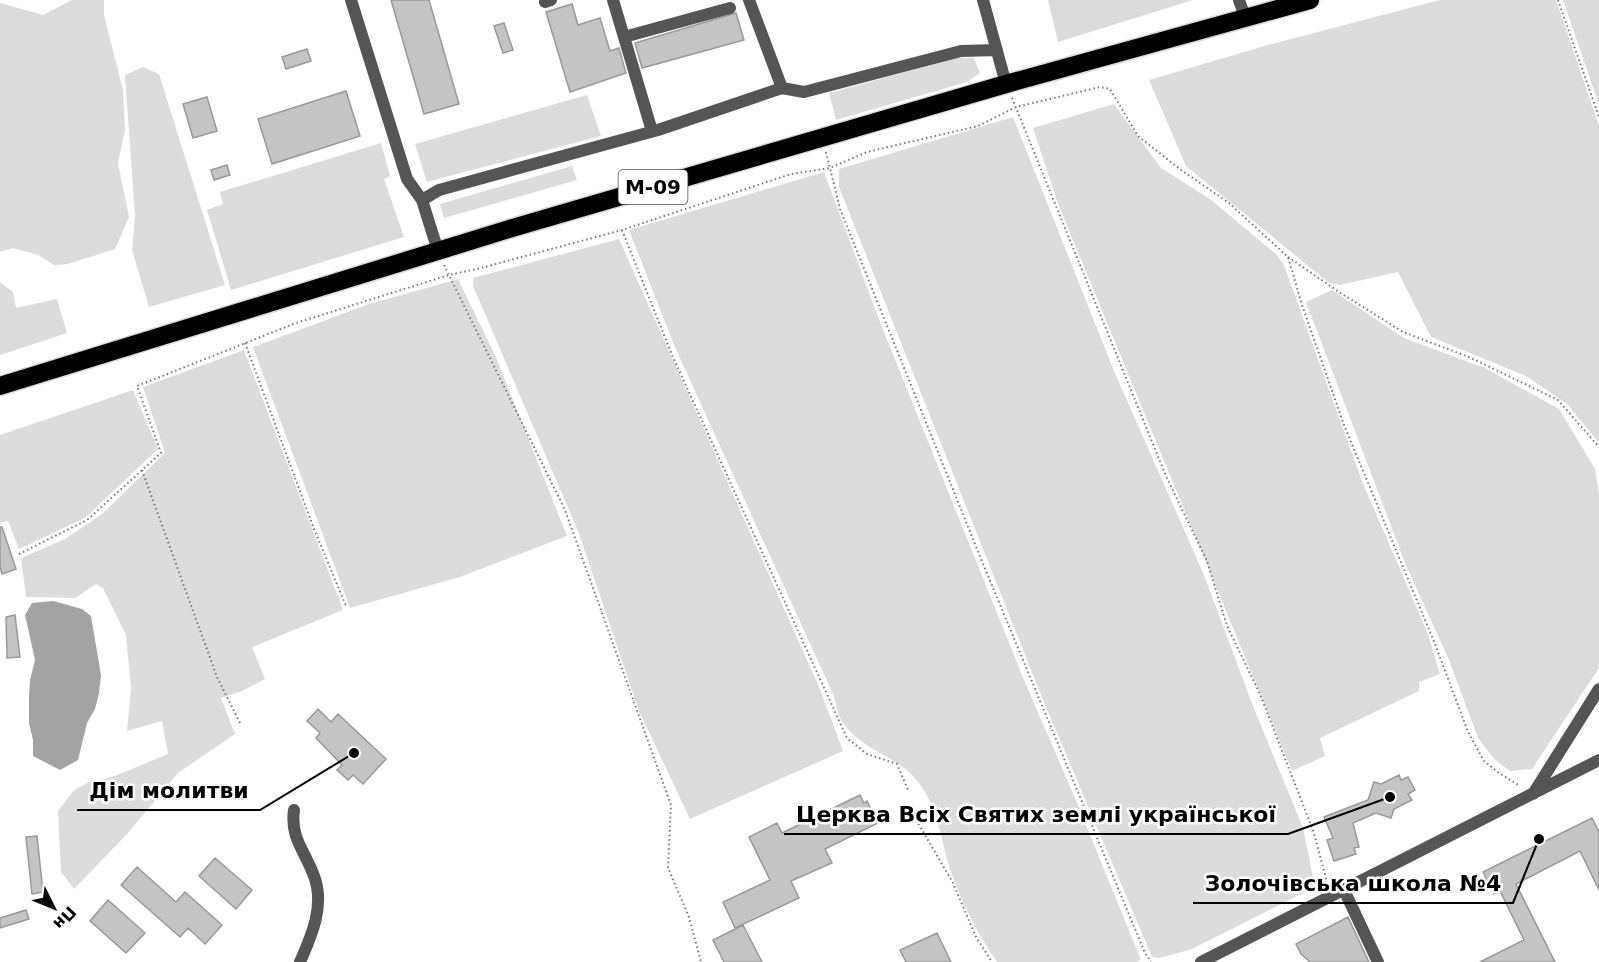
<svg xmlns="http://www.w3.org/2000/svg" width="1599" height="962" viewBox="0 0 1599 962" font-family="'DejaVu Sans',sans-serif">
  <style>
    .green { fill: #dcdcdc }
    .water { fill: #a3a3a3 }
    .building { fill: #c4c4c4; stroke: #999; stroke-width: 1.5 }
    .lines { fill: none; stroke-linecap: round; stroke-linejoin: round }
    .highway-casing { stroke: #dbdbdb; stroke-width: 21 }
    .path { stroke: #777; stroke-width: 2; stroke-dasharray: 1.5 3; stroke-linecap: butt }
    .minor { stroke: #555; stroke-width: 12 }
    .highway { stroke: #000; stroke-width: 18 }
    .labels { text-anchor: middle; stroke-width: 5; stroke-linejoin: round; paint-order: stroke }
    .shield { fill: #fff; stroke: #4c4c4c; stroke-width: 1.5 }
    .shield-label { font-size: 20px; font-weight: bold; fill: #000 }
    .leader { fill: none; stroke: #000; stroke-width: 2 }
    .callout-dot { fill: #000; stroke: #fff; stroke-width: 2 }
    .callout-label { font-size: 22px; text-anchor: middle; font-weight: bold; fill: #000; stroke: #fff; stroke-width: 5; stroke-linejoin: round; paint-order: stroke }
  </style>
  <rect width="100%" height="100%" fill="#fff"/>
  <!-- green -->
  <path class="green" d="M 72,0 L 104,0 L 104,15 L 123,90 L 125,130 L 118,163 L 129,217 L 115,249 L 68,264 L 54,265 L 38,255 L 13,248 L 0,252 L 0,3 L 43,15 Z
    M 1048,0 L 1193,0 L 1058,42 Z
    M 1440,0 L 1556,0 L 1599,126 L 1599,443 L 1567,404 L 1526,376 L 1431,337 L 1398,272 L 1340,285 L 1329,283 L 1186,166 L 1149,80 L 1268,45 Z
    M 1563,0 L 1599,0 L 1599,105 Z
    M 957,58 L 974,58 L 980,73 L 967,82 L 836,120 L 829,93 Z
    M 143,67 L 159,74 L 225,285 L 149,307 L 132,250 L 135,216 L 125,75 Z
    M 587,95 L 601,136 L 427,182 L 415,144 Z
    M 1114,104 L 1161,168 L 1210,199 L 1276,254 L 1284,265 L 1362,481 L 1428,634 L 1440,674 L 1419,682 L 1419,691 L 1320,738 L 1325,756 L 1292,771 L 1058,204 L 1033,128 Z
    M 1013,117 L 1114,371 L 1204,575 L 1253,706 L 1303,828 L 1315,887 L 1192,949 L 1159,958 L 1152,957 L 1043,700 L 839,187 L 839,169 Z
    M 381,143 L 390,176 L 384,179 L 404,237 L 231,290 L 207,210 L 223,204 L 220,192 Z
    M 572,166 L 577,180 L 444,218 L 440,204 Z
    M 824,172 L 880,322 L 1024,680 L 1075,798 L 1141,960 L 1137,962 L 997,962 C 978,934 962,904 951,872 C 941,842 939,809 919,783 C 899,756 863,751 844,724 C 838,717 836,703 833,694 L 674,345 L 629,230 Z
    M 619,239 L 820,689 L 843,751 L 690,819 L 639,711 L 578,531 L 473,286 L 473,278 Z
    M 458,279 L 496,357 L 567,536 L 460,577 L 350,608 L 253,347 L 369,304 Z
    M 0,282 L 13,292 L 16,308 L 57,299 L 67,333 L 0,355 Z
    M 1332,290 L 1404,338 L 1485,368 L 1559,409 L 1595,469 L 1599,495 L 1599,668 L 1532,769 L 1510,771 L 1494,759 L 1478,738 L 1449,660 L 1405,563 L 1306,302 Z
    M 244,350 L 343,610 L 252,647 L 265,679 L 242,691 L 221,698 L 235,734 L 178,773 L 127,834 L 74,889 L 61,872 L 58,811 L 74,790 L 89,782 L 115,776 L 168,754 L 162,721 L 127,731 L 131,688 L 126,635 L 103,588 L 96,584 L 75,598 L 26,597 L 21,558 L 65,539 L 102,514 L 165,453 L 143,387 Z
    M 133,390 L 158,449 L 85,518 L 19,549 L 8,521 L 0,523 L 0,435 Z"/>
  <!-- water -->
  <path class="water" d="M 53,601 L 82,609 L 91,616 L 101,675 L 99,693 L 95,709 L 87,723 L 78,760 L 60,770 L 33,756 L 33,740 L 29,723 L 29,696 L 30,680 L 35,660 L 25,615 L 32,603 Z"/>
  <!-- building -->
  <path class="building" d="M 391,0 L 429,0 L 459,104 L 424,114 Z
    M 572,4 L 578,25 L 600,18 L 610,51 L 619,48 L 626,73 L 570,92 L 546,12 Z
    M 736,13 L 744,40 L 642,68 L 635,43 Z
    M 504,23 L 513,50 L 503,53 L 494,26 Z
    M 307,49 L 311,61 L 286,69 L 282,57 Z
    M 346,91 L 360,136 L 272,164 L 258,119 Z
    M 207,97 L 217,131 L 193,138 L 183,104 Z
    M 227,165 L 230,175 L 214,180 L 211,170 Z
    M 0,527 L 2,527 L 16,569 L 2,574 L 0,567 Z
    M 15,615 L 20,657 L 7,658 L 6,617 Z
    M 318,709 L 331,722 L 338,714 L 386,759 L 363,784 L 353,775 L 348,780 L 337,770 L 342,765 L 316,738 L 320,733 L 307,721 Z
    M 1399,775 L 1401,780 L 1408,777 L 1415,790 L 1408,794 L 1412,800 L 1394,809 L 1391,818 L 1376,813 L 1353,823 L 1359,847 L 1354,848 L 1356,854 L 1334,861 L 1327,840 L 1333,838 L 1324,817 L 1368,800 L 1374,782 L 1381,784 Z
    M 860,795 L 864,803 L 867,801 L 878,823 L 825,849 L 832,863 L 791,881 L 799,898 L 735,928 L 723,902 L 770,880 L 749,837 L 777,823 L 782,833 Z
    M 1592,818 L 1599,832 L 1599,890 L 1580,851 L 1516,884 L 1555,962 L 1480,962 L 1524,940 L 1500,891 L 1494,894 L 1483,872 Z
    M 37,836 L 43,892 L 32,894 L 26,837 Z
    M 215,858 L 252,890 L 236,909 L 199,876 Z
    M 137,867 L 176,902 L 185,892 L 222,925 L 205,944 L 188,928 L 180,937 L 121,885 Z
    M 108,900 L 145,933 L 126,953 L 90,921 Z
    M 26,910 L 29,919 L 0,928 L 0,918 Z
    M 1348,917 L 1369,962 L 1310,962 L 1301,954 L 1296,944 Z
    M 743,925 L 762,962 L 724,962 L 713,940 Z
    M 937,933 L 951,962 L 906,962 L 900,950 Z"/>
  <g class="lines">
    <!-- highway casing -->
    <g class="highway-casing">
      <path id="highway" d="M 0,386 L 509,229 L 1006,84 L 1310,0"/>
    </g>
    <!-- path -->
    <path class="path" d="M 1558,0 L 1599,117
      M 1012,98 L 1166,476 L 1207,561 L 1227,626 L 1260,694 L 1314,833 L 1328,886
      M 826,152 L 840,209 L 981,559 L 1145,953 L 1151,962
      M 622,230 L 672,355 L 847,738 L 867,754 L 897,764 L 908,790
      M 1288,257 L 1339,292 L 1403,332 L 1469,357 L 1558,400 L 1599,447
      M 444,265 L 565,510 L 671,805 L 668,868 L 689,917 L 701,962
      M 245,343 L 314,529 L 346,606
      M 142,470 L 217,677 L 241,725
      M 19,554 L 87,520 L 161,453 L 137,386 L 296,323 L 449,275 L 481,268 L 622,230 L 791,174 L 830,168 L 867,152 L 978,126 L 1016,107 L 1100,87 L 1110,89 L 1138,136 L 1181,170 L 1229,203 L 1288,257 L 1302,305 L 1344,425 L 1435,644 L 1468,732 L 1484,761 L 1499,773 L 1520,786
      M 914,816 L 953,883 L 976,937 L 992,962"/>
    <!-- minor -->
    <path class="minor" d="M 351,0 L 407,179 L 422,200 L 438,251
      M 613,0 L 652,131
      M 983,0 L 1006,84
      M 1239,0 L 1245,17
      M 545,2 L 551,0
      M 624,37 L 730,8
      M 782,88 L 804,92 L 961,51 L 997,50
      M 422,200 L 439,190 L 658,130 L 782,88 L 749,0
      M 1533,794 L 1599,689
      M 294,810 C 290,838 305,851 314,876 C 325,905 312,935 300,962
      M 1344,890 L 1378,962
      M 1201,962 L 1599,760"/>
    <!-- highway -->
    <use href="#highway" class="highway"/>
  </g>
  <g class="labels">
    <!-- shield labels -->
    <rect class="shield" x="618.5" y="170" width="69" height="34" rx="4.5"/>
    <g class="shield-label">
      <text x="653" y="194">М-09</text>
    </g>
  </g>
  <!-- callouts -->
  <path class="leader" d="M354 753L260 810H77M1390 797L1288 834H784M1539 839L1513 903H1193"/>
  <g class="callout-dot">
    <circle cx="354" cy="753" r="6"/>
    <circle cx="1390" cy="797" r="6"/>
    <circle cx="1539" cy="839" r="6"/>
  </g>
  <g class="callout-label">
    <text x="169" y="798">Дім молитви</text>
    <text x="1036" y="822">Церква Всіх Святих землі української</text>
    <text x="1353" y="891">Золочівська школа №4</text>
  </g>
  <!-- north arrow -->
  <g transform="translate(54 908) rotate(133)" stroke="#ffffff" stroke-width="4.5" paint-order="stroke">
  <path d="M0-4.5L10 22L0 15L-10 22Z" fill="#000000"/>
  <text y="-9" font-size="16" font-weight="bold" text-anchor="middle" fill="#000000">Пн</text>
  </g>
</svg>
